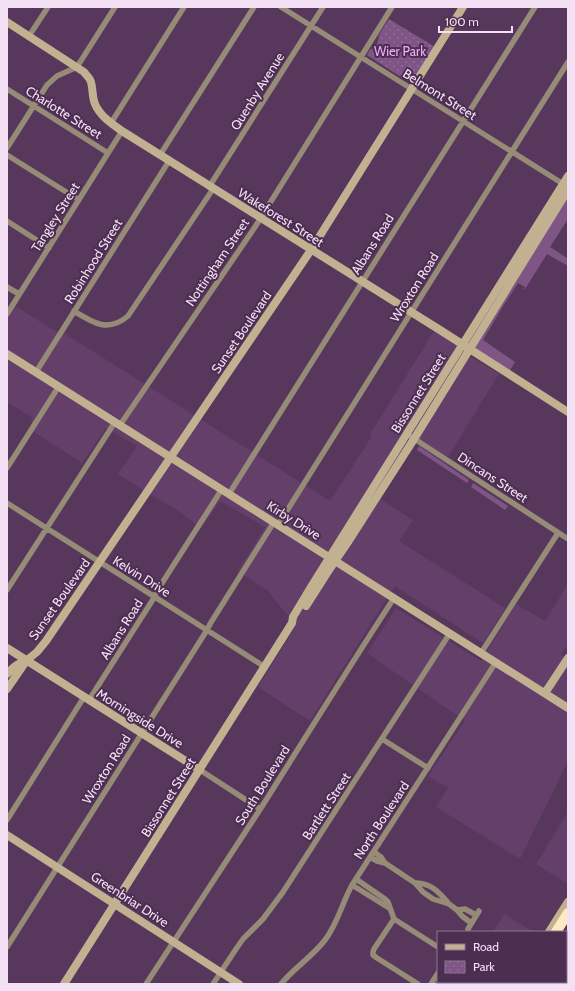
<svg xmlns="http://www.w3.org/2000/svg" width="575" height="991" viewBox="0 0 575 991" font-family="Cabin,sans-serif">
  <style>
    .built { fill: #633f69 }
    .green { fill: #7e5584 }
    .park { fill: url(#park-dots) }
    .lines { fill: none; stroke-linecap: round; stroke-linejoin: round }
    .street { stroke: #968b77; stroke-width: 5.5 }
    .secondary { stroke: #c2b191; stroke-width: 8 }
    .highway { stroke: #ffe9c2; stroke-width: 10 }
    .labels { text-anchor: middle; stroke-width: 4; stroke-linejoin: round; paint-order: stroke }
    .park-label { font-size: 13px; fill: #f0abfa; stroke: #4c2e51 }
    .street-label { font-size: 13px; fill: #f3e0f5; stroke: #4c2e51 }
  </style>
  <defs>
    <pattern id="park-dots" width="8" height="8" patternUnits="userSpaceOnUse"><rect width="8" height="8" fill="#7e5584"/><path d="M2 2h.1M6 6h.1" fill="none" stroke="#916d96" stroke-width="1.8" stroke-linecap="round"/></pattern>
  </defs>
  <rect width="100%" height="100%" fill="#57385c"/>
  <!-- built -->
  <path class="built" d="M 15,306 L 62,335 L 64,333 L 330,501 L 372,436 L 370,434 L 434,331 L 459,347 L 368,491 L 413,520 L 399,541 L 505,608 L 483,643 L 395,586 L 368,628 L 310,721 L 258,687 L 296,626 L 268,591 L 238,571 L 265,527 L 220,501 L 201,528 L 177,510 L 144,491 L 118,474 L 137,446 L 106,428 L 82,463 L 34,432 L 31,417 L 7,402 L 7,309 L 12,311 Z
    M 468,355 L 499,374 L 448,457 L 417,438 Z
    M 568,584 L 568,644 L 561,655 L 568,659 L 568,761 L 520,859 L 436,807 L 448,788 L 428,776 L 465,721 L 367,653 L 396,608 L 481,661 L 516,604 L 545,621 Z
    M 568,812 L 568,884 L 536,864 Z
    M 504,914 L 534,932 L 493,932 Z"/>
  <!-- green -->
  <path class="green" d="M 568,196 L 568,219 L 550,247 L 567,258 L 568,257 L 568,266 L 547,254 L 525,289 L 524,289 L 525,287 L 518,283 L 502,308 L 483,340 L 515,362 L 509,372 L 475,348 L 475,345 Z
    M 419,446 L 469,480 L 467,483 L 417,450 Z
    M 473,483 L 508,506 L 505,510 L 471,487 Z"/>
  <!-- park -->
  <path class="park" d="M 389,19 L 435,47 L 412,84 L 367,55 L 370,50 L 376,46 L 378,42 L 379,35 Z"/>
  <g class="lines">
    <!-- street -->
    <path class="street" d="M 281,7 L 568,187
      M 29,36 L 48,7
      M 7,89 L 108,153
      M 111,123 L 184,7
      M 7,148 L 47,85 L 57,76 L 77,67 L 115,7
      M 7,155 L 79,200
      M 160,155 L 254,7
      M 209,187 L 323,7
      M 7,221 L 49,248
      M 7,287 L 19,294
      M 74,311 C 93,323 108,333 128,316 L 213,189
      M 7,314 L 122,131
      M 36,372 L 169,161
      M 120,425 L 255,227 L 392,7
      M 407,434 L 568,539
      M 7,468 L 59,386
      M 229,494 L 535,7
      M 7,503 L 265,667
      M 278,525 L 568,62
      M 7,590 L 115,422
      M 481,653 L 558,533
      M 89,700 L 152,601 L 157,591 L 222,489
      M 382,739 L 428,768
      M 200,770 L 260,809
      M 7,820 L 84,697
      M 374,852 L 381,857 L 385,863 L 415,883 L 423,892 L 433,899 L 449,904 L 457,910 L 462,916 L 471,923
      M 370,857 L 377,861 L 385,863
      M 356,879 L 385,899 L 388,902 L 394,919 L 438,947
      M 415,883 C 430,882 440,893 449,904
      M 352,885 L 389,908
      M 457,910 L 465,909 L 476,915
      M 394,919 L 374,949 L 373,952 L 373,955 L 377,958 L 418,984
      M 468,929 L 479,911
      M 7,947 L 207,630 L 210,624 L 274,522
      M 146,984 C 184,925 223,867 261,808 C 305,738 349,667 394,598
      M 213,984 L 236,949 L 243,939 L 263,919 L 283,892 L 450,633
      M 281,984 C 294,968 312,957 325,940 C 338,923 342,903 352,885 L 496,662
      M 431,984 L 438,973"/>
    <!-- secondary -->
    <path class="secondary" d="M 7,22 L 84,72 C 86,75 90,78 91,82 C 93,89 92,97 95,104 C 100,116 112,124 122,131 L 440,330 L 568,412
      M 7,354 L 568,708
      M 306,606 L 327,573 L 348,542 L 414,439 L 568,190
      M 7,648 L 200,770
      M 7,674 C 13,668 17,663 26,661
      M 7,689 L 27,660 L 37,652 L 46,641 L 311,250 L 463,7
      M 545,693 L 568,658
      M 7,835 L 239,984
      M 549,932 L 568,902
      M 64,984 L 292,623 L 293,617 L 311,587 L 568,176
      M 518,984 L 519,982"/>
    <!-- highway -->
    <path class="highway" d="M 556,932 L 568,913
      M 566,945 L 568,942
      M 566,964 L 568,961
      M 527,984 L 529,982
      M 542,984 L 543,982
      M 554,984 L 555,982
      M 566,984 L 568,981"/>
  </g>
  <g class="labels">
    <!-- park labels -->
    <g class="park-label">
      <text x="400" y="56">Wier Park</text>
    </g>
    <!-- street labels -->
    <g class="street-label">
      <text transform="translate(257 91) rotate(-58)" y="5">Quenby Avenue</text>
      <text transform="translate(440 94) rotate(32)" y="5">Belmont Street</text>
      <text transform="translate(64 112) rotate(32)" y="5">Charlotte Street</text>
      <text transform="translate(55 217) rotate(-58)" y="5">Tangley Street</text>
      <text transform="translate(281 217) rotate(32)" y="5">Wakeforest Street</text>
      <text transform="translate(372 244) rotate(-58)" y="5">Albans Road</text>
      <text transform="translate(93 261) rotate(-58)" y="5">Robinhood Street</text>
      <text transform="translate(217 262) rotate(-56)" y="5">Nottingham Street</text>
      <text transform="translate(414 287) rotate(-58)" y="5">Wroxton Road</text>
      <text transform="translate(241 332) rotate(-56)" y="5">Sunset Boulevard</text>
      <text transform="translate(418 393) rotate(-58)" y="5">Bissonnet Street</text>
      <text transform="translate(493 477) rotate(33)" y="5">Dincans Street</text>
      <text transform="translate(294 520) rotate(32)" y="5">Kirby Drive</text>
      <text transform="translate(142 576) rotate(32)" y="5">Kelvin Drive</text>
      <text transform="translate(59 599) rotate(-55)" y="5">Sunset Boulevard</text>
      <text transform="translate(121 629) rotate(-58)" y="5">Albans Road</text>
      <text transform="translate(140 718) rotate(32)" y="5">Morningside Drive</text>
      <text transform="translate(106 769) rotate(-58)" y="5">Wroxton Road</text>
      <text transform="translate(262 785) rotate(-58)" y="5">South Boulevard</text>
      <text transform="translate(168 797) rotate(-58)" y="5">Bissonnet Street</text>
      <text transform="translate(326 806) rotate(-57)" y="5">Bartlett Street</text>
      <text transform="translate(381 820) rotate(-57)" y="5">North Boulevard</text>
      <text transform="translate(130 899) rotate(33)" y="5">Greenbriar Drive</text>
    </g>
  </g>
  <!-- border -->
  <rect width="575" height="991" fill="none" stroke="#f3e0f5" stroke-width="16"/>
  <!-- legend -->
  <rect x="437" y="931" width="130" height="52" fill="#4c2e51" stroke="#8f7593"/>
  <rect x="445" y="944" width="20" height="6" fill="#c2b191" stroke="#8f7593"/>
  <text x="473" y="951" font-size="12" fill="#f3e0f5">Road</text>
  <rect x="445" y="961" width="20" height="12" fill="url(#park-dots)" stroke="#8f7593"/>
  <text x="473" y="971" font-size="12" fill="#f3e0f5">Park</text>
  <!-- scale -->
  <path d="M439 26v6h73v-6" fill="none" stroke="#f3e0f5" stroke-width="2"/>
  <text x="445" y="26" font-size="12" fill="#f3e0f5" stroke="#4c2e51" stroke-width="3" paint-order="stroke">100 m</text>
</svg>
